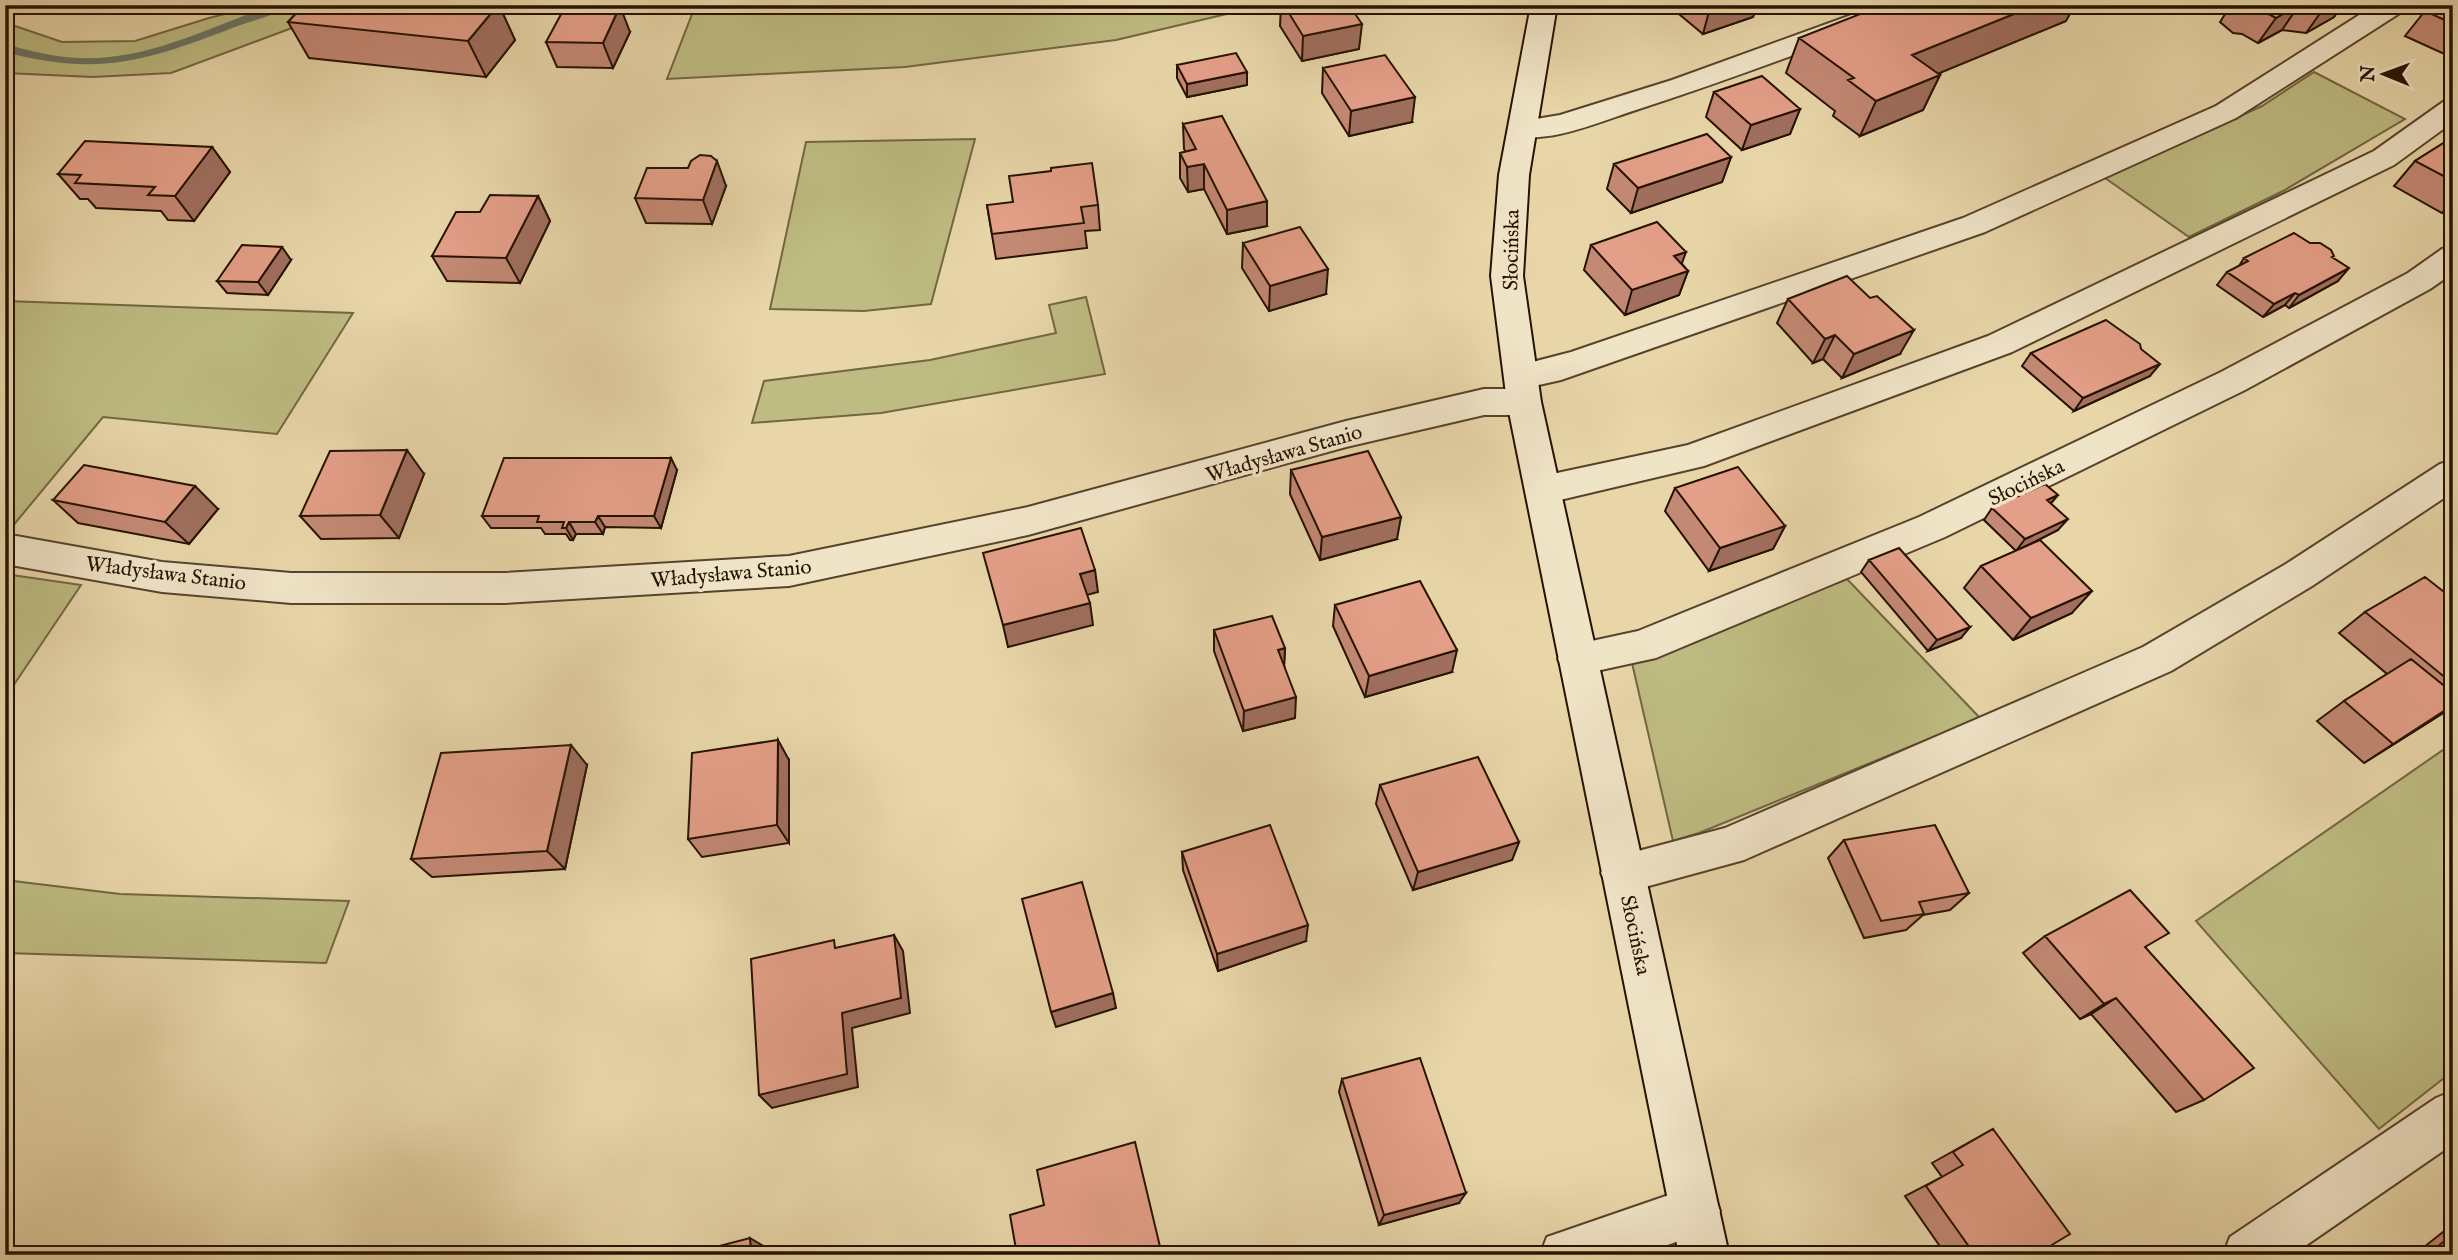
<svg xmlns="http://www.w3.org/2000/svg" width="2458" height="1260" viewBox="0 0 2458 1260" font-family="'IM FELL English',serif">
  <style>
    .green { fill: #bebc82; stroke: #726742; stroke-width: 2 }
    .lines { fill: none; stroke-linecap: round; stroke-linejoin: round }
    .stream { fill: #6a7667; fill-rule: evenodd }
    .street-casing { stroke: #56432c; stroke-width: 4 }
    .secondary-casing { stroke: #261202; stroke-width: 4 }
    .street { fill: #f0e4c7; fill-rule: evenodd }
    .secondary { fill: #f0e4c7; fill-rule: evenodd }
    .wall { fill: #c48975; stroke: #261202; stroke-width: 2 }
    .shaded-wall { fill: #a06f5f; stroke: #261202; stroke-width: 2 }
    .building { fill: #e49f88; stroke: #261202; stroke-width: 2 }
    .labels { text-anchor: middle; stroke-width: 7; stroke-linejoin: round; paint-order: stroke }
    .street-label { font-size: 21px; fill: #261202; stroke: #f0e4c7 }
  </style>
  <rect width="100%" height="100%" fill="#e8d6a9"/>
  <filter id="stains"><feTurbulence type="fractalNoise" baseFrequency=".00286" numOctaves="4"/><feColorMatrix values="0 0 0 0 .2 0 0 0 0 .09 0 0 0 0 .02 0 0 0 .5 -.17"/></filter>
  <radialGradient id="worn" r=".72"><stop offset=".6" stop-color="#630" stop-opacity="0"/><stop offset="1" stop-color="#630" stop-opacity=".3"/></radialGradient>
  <!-- green -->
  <path class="green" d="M 260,5 L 354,5 L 171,73 L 93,77 L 5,73 L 5,40 L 15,26 L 62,42 L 135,41 L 209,18 Z
    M 803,5 L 1265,5 L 1116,40 L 905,67 L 667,79 L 694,9 Z
    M 2314,72 L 2405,119 L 2283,191 L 2189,237 L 2105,178 L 2262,106 Z
    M 975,139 L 931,304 L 864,311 L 770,309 L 806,142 Z
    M 1086,297 L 1105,374 L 881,413 L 752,423 L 764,381 L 930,360 L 1056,333 L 1049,305 Z
    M 5,301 L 353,313 L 277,434 L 103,417 L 7,533 Z
    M 5,574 L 81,585 L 5,698 Z
    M 1847,579 L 1980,718 L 1699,833 L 1673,841 L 1632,663 Z
    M 2453,743 L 2453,1071 L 2379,1129 L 2196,921 Z
    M 5,880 L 120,894 L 349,901 L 326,963 L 5,953 Z"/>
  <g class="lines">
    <!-- stream -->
    <path class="stream" d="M 272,5 L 290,5 C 276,16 252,20 235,27 C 147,61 99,77 5,52 L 5,44 C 30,51 54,57 80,58 C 146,61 211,27 272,5 Z"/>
    <!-- street casing -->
    <g class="street-casing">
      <path id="street" d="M 1879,5 L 1918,5 L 1914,11 C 1822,44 1730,80 1636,110 C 1601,121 1548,145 1512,135 L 1508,129 L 1512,123 L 1560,115 L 1672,80 Z
        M 2375,5 L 2407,5 L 2403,11 L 2236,118 L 1985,232 L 1561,380 L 1521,389 L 1509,386 L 1504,377 L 1509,368 L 1571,352 L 1963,218 L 2216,106 Z
        M 2453,99 L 2453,122 L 2394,165 L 2012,352 L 1704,466 L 1543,504 L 1530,500 L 1525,490 L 1530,480 L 1543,476 L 1688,445 L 1988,336 L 2374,151 L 2443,102 Z
        M 2453,246 L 2453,273 L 2430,289 L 2245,390 L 1945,537 L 1656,658 L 1578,675 L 1564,671 L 1558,659 L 1564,647 L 1638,631 L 1919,517 L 2221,372 L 2408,273 L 2442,249 Z
        M 1484,389 L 1524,389 L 1536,393 L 1541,402 L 1536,411 L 1524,415 L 1484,415 L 1346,447 L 1028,535 L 789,586 L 505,603 L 291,603 L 162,592 L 5,564 L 5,534 L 162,562 L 291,573 L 505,573 L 789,556 L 1028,507 L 1346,421 Z
        M 2453,460 L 2453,492 L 2312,586 L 2171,671 L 1744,860 L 1623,893 L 1608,887 L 1601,873 L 1608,859 L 1725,828 L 2143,647 L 2286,564 L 2440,464 Z
        M 2453,1091 L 2453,1144 L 2292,1255 L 2223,1255 L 2230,1237 L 2436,1098 Z
        M 1695,1186 L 1713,1193 L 1720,1211 L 1713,1229 L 1639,1255 L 1540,1255 L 1547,1237 Z"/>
    </g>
    <!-- secondary casing -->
    <g class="secondary-casing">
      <path id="secondary" d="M 1531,5 L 1557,5 L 1529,175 L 1523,276 L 1541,402 L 1729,1255 L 1679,1255 L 1507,402 L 1491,276 L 1499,175 Z"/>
    </g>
    <!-- street -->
    <use href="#street" class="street"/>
    <!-- secondary -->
    <use href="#secondary" class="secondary"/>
  </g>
  <!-- wall -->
  <path class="wall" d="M 304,5 L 518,5 L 509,12 L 501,10 L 515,40 L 486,77 L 309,58 L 288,22 Z
    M 1281,5 L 1349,5 L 1359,49 L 1302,61 L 1280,26 Z
    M 1668,5 L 1757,5 L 1753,17 L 1703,34 Z
    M 2231,5 L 2342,5 L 2334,17 L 2306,33 L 2282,30 L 2258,43 L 2242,34 L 2233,33 L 2220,22 Z
    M 2453,5 L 2453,58 L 2405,36 L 2425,11 Z
    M 2066,21 L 1938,73 L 1940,75 L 1923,110 L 1860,136 L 1833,116 L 1835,111 L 1786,73 L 1799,38 Z
    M 630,32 L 613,68 L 557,67 L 546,42 Z
    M 1177,65 L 1247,85 L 1187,97 L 1177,78 Z
    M 1323,68 L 1412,122 L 1349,136 L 1322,93 Z
    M 1714,92 L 1800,109 L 1790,134 L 1742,150 L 1706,117 Z
    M 1183,124 L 1267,226 L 1227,234 L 1204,189 L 1188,192 L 1180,178 L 1180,153 L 1186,152 L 1184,149 Z
    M 2453,137 L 2453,206 L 2442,213 L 2394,186 L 2415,161 Z
    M 212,147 L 230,172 L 194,221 L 168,220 L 161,211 L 96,208 L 88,199 L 80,199 L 58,174 Z
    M 1731,157 L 1722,182 L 1631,213 L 1607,189 L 1614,164 Z
    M 726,186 L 712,224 L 646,223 L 635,198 Z
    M 538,196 L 550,221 L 520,283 L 447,281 L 432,256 L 480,212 Z
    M 987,205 L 1098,205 L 1100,230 L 1085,231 L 1087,248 L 996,259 Z
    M 1243,243 L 1326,294 L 1269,311 L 1242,268 Z
    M 1591,245 L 1682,264 L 1688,271 L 1679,295 L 1625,315 L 1584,270 Z
    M 2244,258 L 2332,258 L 2338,281 L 2289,308 L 2285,305 L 2263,317 L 2217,285 L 2227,272 L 2239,266 Z
    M 291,260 L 268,295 L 227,293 L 217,281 Z
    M 1788,299 L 1900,354 L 1842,378 L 1823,359 L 1813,363 L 1777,323 Z
    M 2141,349 L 2150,376 L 2074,411 L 2022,366 L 2031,353 Z
    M 677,470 L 661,528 L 605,527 L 603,534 L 576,534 L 573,540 L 570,540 L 566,534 L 545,534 L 541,528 L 491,528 L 482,516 Z
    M 1291,470 L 1397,539 L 1320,560 L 1290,494 Z
    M 424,474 L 399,538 L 321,539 L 300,516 Z
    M 1675,488 L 1785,526 L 1773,549 L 1709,571 L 1665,511 Z
    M 53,500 L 218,509 L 189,544 L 78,523 Z
    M 2051,503 L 2058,530 L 2027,546 L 2072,613 L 2013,640 L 1964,588 L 1981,566 L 2016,551 L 1984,520 L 1992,508 Z
    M 1869,560 L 1961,638 L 1928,651 L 1861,572 Z
    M 2453,599 L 2453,707 L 2364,763 L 2317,721 L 2344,701 L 2387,674 L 2339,633 L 2365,612 Z
    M 1335,605 L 1452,672 L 1365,697 L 1333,626 Z
    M 1214,630 L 1285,648 L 1284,665 L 1295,718 L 1243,731 L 1214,651 Z
    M 789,760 L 789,843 L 702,857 L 688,839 Z
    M 587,765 L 565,869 L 432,877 L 411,859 Z
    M 1380,785 L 1519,842 L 1512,860 L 1413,890 L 1376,804 Z
    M 1844,840 L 1969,893 L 1950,910 L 1923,915 L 1906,930 L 1864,938 L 1828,858 Z
    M 1182,852 L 1306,941 L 1218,971 L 1183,870 Z
    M 2045,936 L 2146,948 L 2204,1100 L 2176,1112 L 2091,1014 L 2080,1019 L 2023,953 Z
    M 1342,1079 L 1459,1203 L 1379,1225 L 1339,1092 Z
    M 1993,1129 L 2035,1255 L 1946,1255 L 1905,1196 L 1942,1177 L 1932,1163 Z
    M 2453,1224 L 2453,1255 L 2414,1255 Z"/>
  <!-- shaded-wall -->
  <path class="shaded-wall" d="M 498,5 L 499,5 L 515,40 L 486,77 L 468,41 Z
    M 506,5 L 518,5 L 509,12 Z
    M 1720,5 L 1757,5 L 1753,17 L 1703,34 L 1710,8 Z
    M 2036,5 L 2075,5 L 2066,21 L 1896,91 L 1912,55 Z
    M 2299,5 L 2282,30 L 2258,43 L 2276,18 Z
    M 2329,5 L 2342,5 L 2334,17 L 2306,33 L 2324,8 Z
    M 620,6 L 630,32 L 613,68 L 603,43 Z
    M 1362,24 L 1359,49 L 1302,61 L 1303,36 Z
    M 1247,72 L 1247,85 L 1187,97 L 1187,84 Z
    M 1940,75 L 1923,110 L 1860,136 L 1876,101 Z
    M 1415,97 L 1412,122 L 1349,136 L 1351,111 Z
    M 1800,109 L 1790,134 L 1742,150 L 1751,125 Z
    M 212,147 L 230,172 L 194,221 L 175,196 Z
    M 1731,157 L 1722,182 L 1631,213 L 1638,188 Z
    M 717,161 L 726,186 L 712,224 L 703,200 Z
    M 1204,164 L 1204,189 L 1188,192 L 1187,167 Z
    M 538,196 L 550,221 L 520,283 L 506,258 Z
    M 1267,201 L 1267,226 L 1227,234 L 1227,210 Z
    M 2453,201 L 2453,206 L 2442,213 Z
    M 282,247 L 291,260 L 268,295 L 258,282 Z
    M 1686,252 L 1678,274 L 1688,271 L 1679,295 L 1625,315 L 1632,290 L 1674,256 Z
    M 2349,268 L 2338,281 L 2289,308 L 2299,295 Z
    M 1328,269 L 1326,294 L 1269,311 L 1270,286 Z
    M 2295,293 L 2285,305 L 2263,317 L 2274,304 Z
    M 1914,330 L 1900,354 L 1842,378 L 1854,354 Z
    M 1835,335 L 1823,359 L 1813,363 L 1825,339 Z
    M 2160,364 L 2150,376 L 2074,411 L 2083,398 Z
    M 407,450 L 424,474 L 399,538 L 380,515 Z
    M 671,458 L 677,470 L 661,528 L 654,516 Z
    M 195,486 L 218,509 L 189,544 L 165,522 Z
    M 2058,495 L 2048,507 L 2047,500 Z
    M 598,516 L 605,527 L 603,534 L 595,522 Z
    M 1401,517 L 1397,539 L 1320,560 L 1322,537 Z
    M 2068,519 L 2058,530 L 2016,551 L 2025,539 Z
    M 569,522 L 576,534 L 573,540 L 566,528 Z
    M 1785,526 L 1773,549 L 1709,571 L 1720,548 Z
    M 1095,570 L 1098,592 L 1083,596 L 1080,574 Z
    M 2092,591 L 2072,613 L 2013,640 L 2031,618 Z
    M 1090,603 L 1093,625 L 1008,647 L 1003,625 Z
    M 1970,627 L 1961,638 L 1928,651 L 1937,640 Z
    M 1285,648 L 1284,670 L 1278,650 Z
    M 1457,650 L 1452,672 L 1365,697 L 1369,676 Z
    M 1296,697 L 1295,718 L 1243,731 L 1244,711 Z
    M 2453,705 L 2432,720 L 2364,763 L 2393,744 Z
    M 778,740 L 789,760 L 789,843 L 777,825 Z
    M 571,745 L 587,765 L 565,869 L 547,851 Z
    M 1519,842 L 1512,860 L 1413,890 L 1418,872 Z
    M 1308,925 L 1306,941 L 1218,971 L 1217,954 Z
    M 894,935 L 903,951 L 910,1013 L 852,1028 L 858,1087 L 772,1108 L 759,1095 L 842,1013 Z
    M 1113,993 L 1116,1008 L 1056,1027 L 1051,1012 Z
    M 2116,998 L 2091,1014 L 2080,1019 L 2104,1004 Z
    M 1466,1193 L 1459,1203 L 1379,1225 L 1384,1215 Z
    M 750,1238 L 765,1247 L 765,1255 L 751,1255 Z"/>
  <!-- building -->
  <path class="building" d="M 304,5 L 498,5 L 468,41 L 288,22 Z
    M 566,5 L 620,6 L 603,43 L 546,42 Z
    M 1284,5 L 1349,5 L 1362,24 L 1303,36 Z
    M 1706,5 L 1720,5 L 1710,8 Z
    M 1883,5 L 2036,5 L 1912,55 L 1940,75 L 1876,101 L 1848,80 L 1854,78 L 1799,38 Z
    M 2246,5 L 2298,5 L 2276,18 L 2259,9 L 2250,8 Z
    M 2302,5 L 2329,5 L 2324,8 Z
    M 2433,5 L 2453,5 L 2453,24 L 2425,11 Z
    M 1236,53 L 1247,72 L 1187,84 L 1177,65 Z
    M 1385,55 L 1415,97 L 1351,111 L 1323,68 Z
    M 1762,76 L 1800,109 L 1751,125 L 1714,92 Z
    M 1222,116 L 1267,201 L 1227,210 L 1204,164 L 1187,167 L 1180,153 L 1196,149 L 1183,124 Z
    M 1707,134 L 1731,157 L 1638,188 L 1614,164 Z
    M 2453,137 L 2453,181 L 2415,161 Z
    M 85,141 L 212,147 L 175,196 L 148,195 L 155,187 L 75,183 L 81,175 L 58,174 Z
    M 700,155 L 711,156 L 717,161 L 703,200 L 635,198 L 647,168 L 688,168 L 691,161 Z
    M 1092,163 L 1098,205 L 1081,207 L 1084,223 L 992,234 L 987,205 L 1013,202 L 1009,176 L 1051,171 L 1051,168 Z
    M 490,195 L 538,196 L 506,258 L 432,256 L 456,212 L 480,212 Z
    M 1657,222 L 1686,252 L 1674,256 L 1688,271 L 1632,290 L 1591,245 Z
    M 1300,227 L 1328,269 L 1270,286 L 1243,243 Z
    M 2294,233 L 2310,243 L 2320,243 L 2331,250 L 2334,256 L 2332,257 L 2349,268 L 2299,295 L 2295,293 L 2274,304 L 2227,272 L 2248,261 L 2244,258 Z
    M 242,245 L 282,247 L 258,282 L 217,281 Z
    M 1847,276 L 1870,298 L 1877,296 L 1914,330 L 1854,354 L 1835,335 L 1825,339 L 1788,299 Z
    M 2106,320 L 2140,344 L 2141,349 L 2160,364 L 2083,398 L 2031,353 Z
    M 407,450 L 380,515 L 300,516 L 330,451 Z
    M 1368,451 L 1401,517 L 1322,537 L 1291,470 Z
    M 504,458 L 671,458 L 654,516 L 598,516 L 595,522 L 569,522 L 566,528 L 562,528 L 564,522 L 537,522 L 539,516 L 482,516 Z
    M 84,465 L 195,486 L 165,522 L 53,500 Z
    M 1738,467 L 1785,526 L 1720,548 L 1675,488 Z
    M 2045,484 L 2058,495 L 2047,500 L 2068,519 L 2025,539 L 1992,508 Z
    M 1081,528 L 1095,570 L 1080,574 L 1090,603 L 1003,625 L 983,553 Z
    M 2040,540 L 2092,591 L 2031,618 L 1981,566 Z
    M 1899,548 L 1970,627 L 1937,640 L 1869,560 Z
    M 2425,577 L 2453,599 L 2453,684 L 2365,612 Z
    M 1420,581 L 1457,650 L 1369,676 L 1335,605 Z
    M 1272,616 L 1285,648 L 1278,650 L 1296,697 L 1244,711 L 1214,630 Z
    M 2411,659 L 2453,693 L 2453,705 L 2393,744 L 2344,701 Z
    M 778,740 L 777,825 L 688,839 L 692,753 Z
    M 571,745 L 547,851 L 411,859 L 441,753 Z
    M 1478,757 L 1519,842 L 1418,872 L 1380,785 Z
    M 1270,825 L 1308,925 L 1217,954 L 1182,852 Z
    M 1935,825 L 1969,893 L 1919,902 L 1924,914 L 1881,921 L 1844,840 Z
    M 1082,882 L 1113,993 L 1051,1012 L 1022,899 Z
    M 2130,890 L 2169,933 L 2145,947 L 2254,1068 L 2204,1100 L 2116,998 L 2104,1004 L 2045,936 Z
    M 894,935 L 901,998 L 842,1013 L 847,1074 L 759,1095 L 751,959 L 834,940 L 835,948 Z
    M 1420,1058 L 1466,1193 L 1384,1215 L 1342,1079 Z
    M 1993,1129 L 2070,1234 L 2035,1255 L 1975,1255 L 1926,1186 L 1963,1165 L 1953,1152 Z
    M 1135,1142 L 1162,1255 L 1017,1255 L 1010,1215 L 1044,1205 L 1037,1170 Z
    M 2453,1234 L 2453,1255 L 2436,1255 L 2432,1251 Z
    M 750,1238 L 751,1255 L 685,1255 Z"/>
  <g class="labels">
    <!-- street labels -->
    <g class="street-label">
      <text transform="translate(1511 250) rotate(-89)" y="7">Słocińska</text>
      <text transform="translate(1284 453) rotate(-16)" y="7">Władysława Stanio</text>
      <text transform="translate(2026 482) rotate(-26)" y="7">Słocińska</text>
      <text transform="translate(166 573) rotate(7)" y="7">Władysława Stanio</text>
      <text transform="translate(731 573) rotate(-5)" y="7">Władysława Stanio</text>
      <text transform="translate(1636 935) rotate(78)" y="7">Słocińska</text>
    </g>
  </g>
  <!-- margin -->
  <rect width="2458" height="1260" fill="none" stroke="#e8d6a9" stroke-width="28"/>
  <rect x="7" y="7" width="2444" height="1246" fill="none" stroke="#261202" stroke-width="3.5"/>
  <rect x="14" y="14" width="2430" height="1232" fill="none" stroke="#261202" stroke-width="2"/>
  <!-- north arrow -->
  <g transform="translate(2384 74) rotate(271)" stroke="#f0e4c7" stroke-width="5" paint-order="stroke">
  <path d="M0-5L12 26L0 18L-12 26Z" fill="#261202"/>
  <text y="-10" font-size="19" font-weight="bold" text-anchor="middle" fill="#261202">N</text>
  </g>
  <rect width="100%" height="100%" filter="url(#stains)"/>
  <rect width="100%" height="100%" fill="url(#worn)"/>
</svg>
